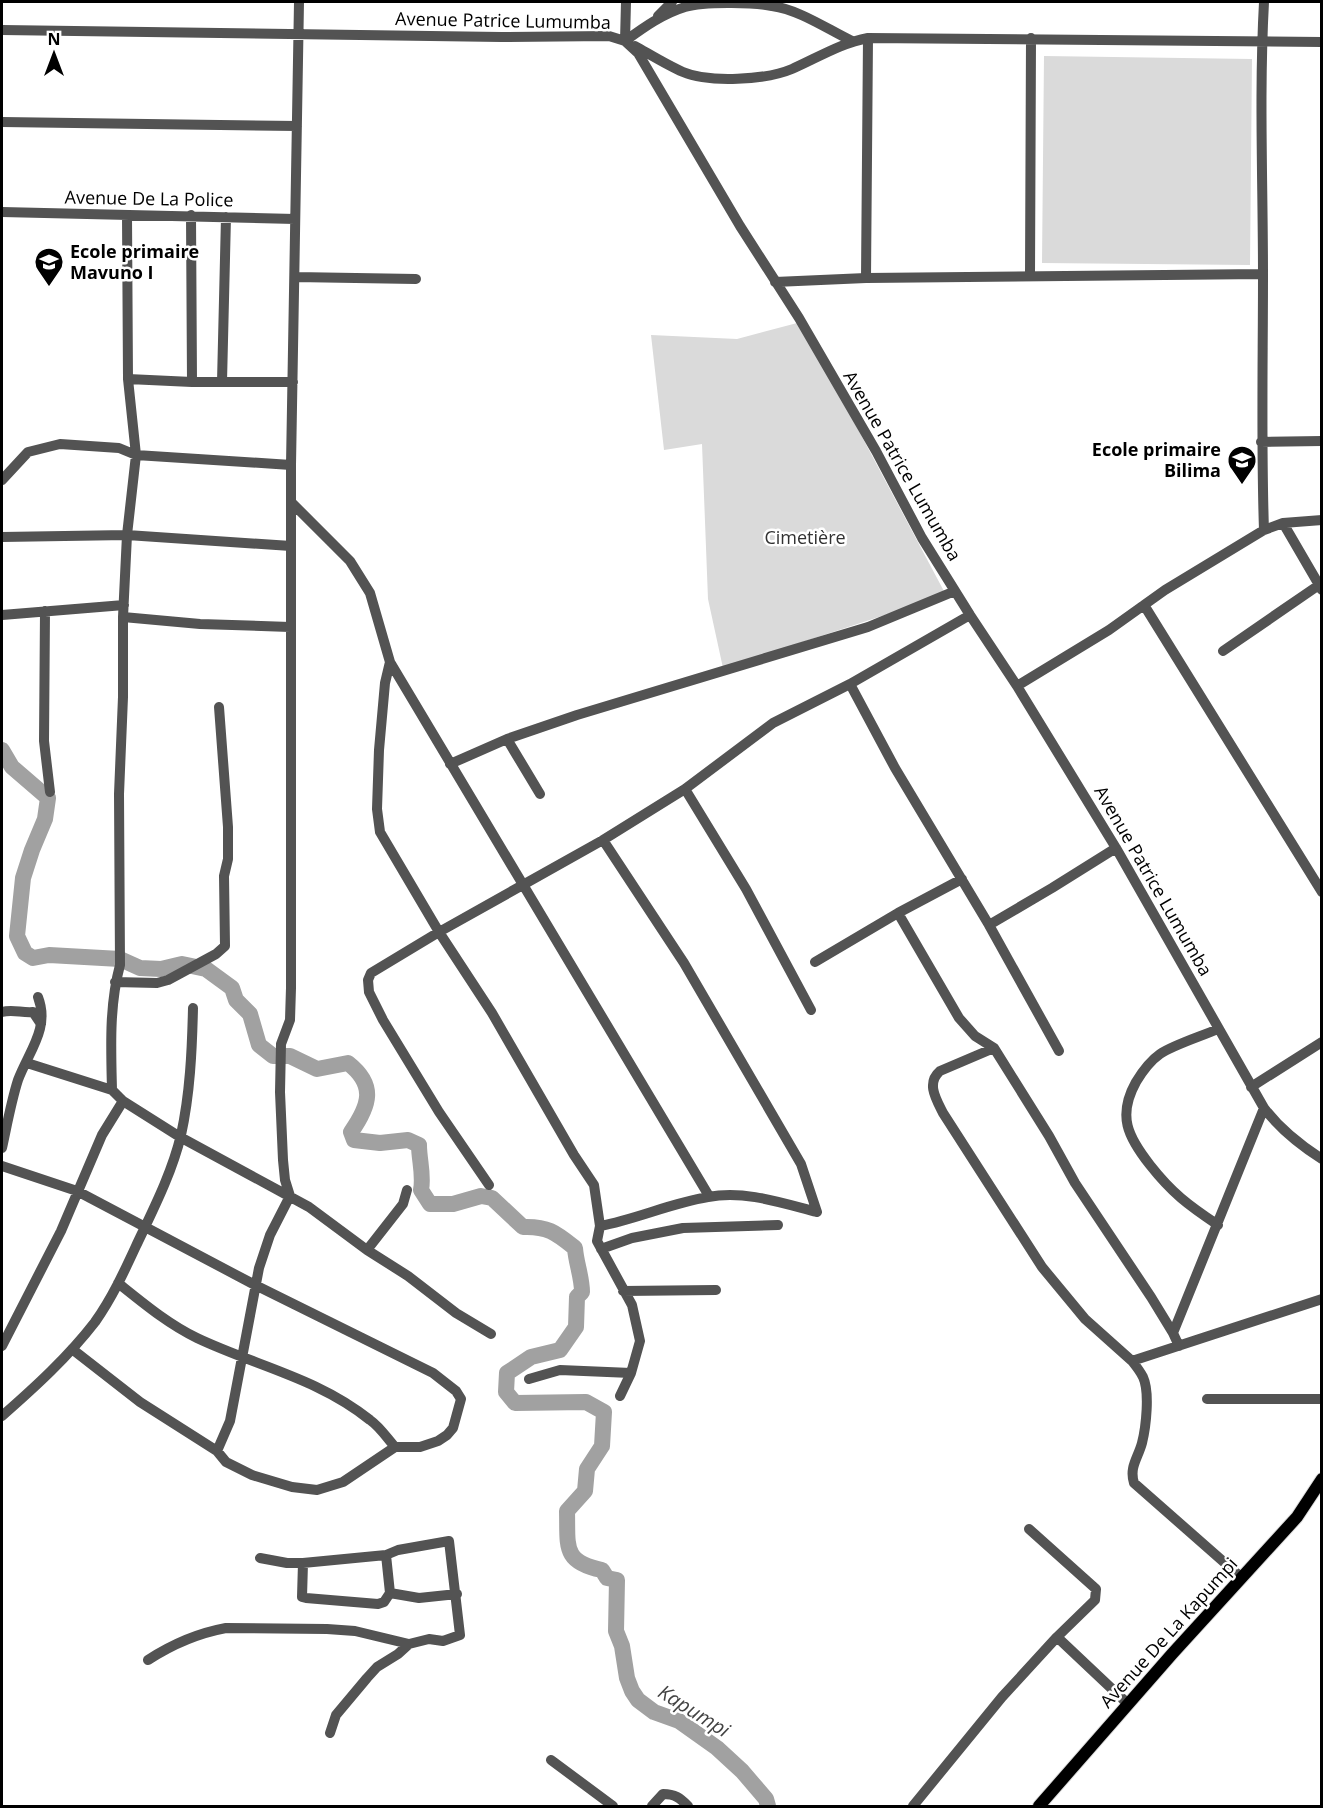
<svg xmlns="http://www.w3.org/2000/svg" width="1323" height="1808" viewBox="0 0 1323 1808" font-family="'Open Sans',sans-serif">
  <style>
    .green { fill: #dadada }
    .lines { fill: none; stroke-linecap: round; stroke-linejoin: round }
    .river { stroke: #a1a1a1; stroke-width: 16 }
    .major-casing { stroke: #dbdbdb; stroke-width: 14 }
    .minor { stroke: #535353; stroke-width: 10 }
    .major { stroke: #000; stroke-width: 12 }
    .labels { text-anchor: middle; stroke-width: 5; stroke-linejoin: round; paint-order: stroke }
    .street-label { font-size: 18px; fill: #000; stroke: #fff }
    .poi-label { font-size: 18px; font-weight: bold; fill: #000; stroke: #fff; text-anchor: start }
    .park-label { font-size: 18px; fill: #313131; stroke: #fff }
    .water-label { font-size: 20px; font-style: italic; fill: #424242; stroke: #fff }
  </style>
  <rect width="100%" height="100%" fill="#fff"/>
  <!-- green -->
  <path class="green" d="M 1044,56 L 1252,59 L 1250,265 L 1042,263 Z
    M 801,322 L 946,595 L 723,668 L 708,599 L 702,444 L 664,450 L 651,335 L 737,339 Z"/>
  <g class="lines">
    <!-- river -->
    <path class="river" d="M 2,750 L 12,767 L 48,798 L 45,819 L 32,850 L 23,878 L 17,936 L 25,953 L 33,958 L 49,955 L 120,959 L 140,968 L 161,969 L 182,964 L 206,969 L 232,988 L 236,1000 L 250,1014 L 259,1045 L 273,1056 L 290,1056 L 317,1069 L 348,1063 C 376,1085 370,1105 351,1132 L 354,1140 L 380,1143 L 408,1140 L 419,1145 C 419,1160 424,1175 421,1190 L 430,1204 L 453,1204 L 481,1196 L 492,1198 L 523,1227 C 548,1226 556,1233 575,1248 C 576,1263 582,1277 582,1292 L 577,1297 L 576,1327 L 560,1350 L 531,1357 L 507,1373 L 506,1392 L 515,1403 L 586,1402 L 604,1412 L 602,1446 L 587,1469 L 585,1491 L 567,1511 C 568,1546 562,1562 602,1570 L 607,1578 L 617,1580 L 616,1631 L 622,1646 L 627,1678 L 632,1691 L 638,1700 L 654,1712 L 679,1721 L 717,1748 L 742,1771 L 766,1799 L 768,1806"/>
    <!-- major casing -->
    <g class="major-casing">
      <path id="major" d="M 1039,1806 L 1172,1654 L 1297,1517 L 1322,1479"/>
    </g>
    <!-- minor -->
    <path class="minor" d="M 658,16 L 672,2
      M 2,30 L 501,37 L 609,36 L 625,41 L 638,53 L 740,226 L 799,318 L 876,451 L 922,538 L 970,615 L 1017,686 L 1116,848 L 1264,1108 C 1280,1129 1300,1145 1322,1159
      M 625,41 C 643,28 662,14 685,7 C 703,2 752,2 772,6 C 800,10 827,29 852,41
      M 625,41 L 626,2
      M 635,46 C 651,55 667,65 683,72 C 709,83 766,80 792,69 C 817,58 841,43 868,38 L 1322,42
      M 2,122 L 297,126
      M 2,212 L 295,219
      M 191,215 L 192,382
      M 1030,276 L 1031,38
      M 295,277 L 416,279
      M 866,278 L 868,38
      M 775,282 L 866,278 L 1263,274
      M 128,379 L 192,382 L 293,382
      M 222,382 L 226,217
      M 1261,442 L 1322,441
      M 2,480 L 28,452 L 60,444 L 119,448 L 136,455 L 291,465
      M 292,503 L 350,561 L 370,593 L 390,662 L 709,1196
      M 1283,523 L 1322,590
      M 1264,530 C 1261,445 1263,360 1263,275 C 1263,184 1259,93 1264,2
      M 2,537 L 127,535 L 291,546
      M 1144,605 L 1322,892
      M 45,611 L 44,741 L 50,792
      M 2,615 L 124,605
      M 123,617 L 200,624 L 290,627
      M 1223,651 L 1319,585
      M 390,662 L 385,683 L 379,750 L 377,809 L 380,832 L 439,932 L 492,1013 L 574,1155 L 594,1185 L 600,1226 L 597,1241 L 632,1305 L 640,1341 L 631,1373 L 620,1396
      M 850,684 L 895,768 L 989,925 L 1059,1051
      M 1017,686 L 1109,630 L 1165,590 L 1264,530 L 1283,523 L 1322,520
      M 507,739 L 540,794
      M 450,764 L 507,739 L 577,715 L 868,627 L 955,591
      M 685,789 L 746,889 L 811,1010
      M 603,840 L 684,963 L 801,1164 L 817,1212
      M 898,913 L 959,1018 L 975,1036 L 994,1048 L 1049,1136 L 1075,1183 L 1151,1297 L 1173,1333 L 1179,1346
      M 989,925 L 1052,888 L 1116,848
      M 815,962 L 898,913 L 962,879
      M 115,982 L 157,983 L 168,980 L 216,954 L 225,946 L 224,876 L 228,859 L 228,827 L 219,707
      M 2,1012 C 12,1009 22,1013 33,1012 L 41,1024
      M 994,1048 L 940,1071 C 926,1083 936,1099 943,1113 L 1042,1267 L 1085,1319 L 1132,1361 L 1322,1299
      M 27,1063 L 112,1090 L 123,1101 L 180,1137 L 309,1207 L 367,1250 L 408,1276 L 456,1313 L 491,1334
      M 1251,1087 L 1322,1042
      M 112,1090 C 111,1048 109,1006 120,965 L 119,794 L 123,697 L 123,617 L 127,535 L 136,455 L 128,379 L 127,215
      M 2,1148 C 7,1125 11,1102 18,1080 C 29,1051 50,1028 38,997
      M 2,1166 L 77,1191 L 255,1285 L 433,1373 L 456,1391 L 461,1399 L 453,1428 L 447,1435 L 438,1441 L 420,1447 L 395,1447 L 343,1482 L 317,1490 L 292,1487 L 252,1475 L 226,1462 L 217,1451 L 140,1402 L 72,1349
      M 489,1185 L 439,1112 L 383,1020 L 369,992 L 368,980 L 371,973 L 439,932 L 603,840 L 685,789 L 773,723 L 850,684 L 970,615
      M 1218,1225 C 1188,1205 1172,1193 1150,1165 C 1128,1137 1117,1116 1136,1082 C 1142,1072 1150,1061 1160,1054 C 1173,1045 1202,1036 1218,1029
      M 600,1226 C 637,1219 671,1203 708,1197 C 745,1190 782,1203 817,1212
      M 601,1249 L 632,1238 L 683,1228 L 778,1225
      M 367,1250 L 403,1204 L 407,1190
      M 118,1283 C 143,1303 168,1324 197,1338 C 256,1366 318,1378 370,1420 C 380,1427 387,1438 395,1447
      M 623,1291 L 716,1290
      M 1173,1333 L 1264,1108
      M 2,1346 L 61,1231 L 102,1135 L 123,1101
      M 1132,1361 C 1136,1366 1140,1371 1143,1377 C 1150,1392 1146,1427 1142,1443 C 1138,1458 1129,1467 1134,1483 L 1242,1578
      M 529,1379 L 560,1370 L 631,1373
      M 1207,1399 L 1322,1399
      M 2,1416 C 35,1387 68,1357 95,1322 C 112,1298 124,1272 136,1246 C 153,1210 172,1173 181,1135 C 190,1094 192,1051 193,1008
      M 217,1451 L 230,1421 L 259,1268 L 270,1235 L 290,1196 L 285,1180 L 283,1160 L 280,1092 L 281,1044 L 290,1020 L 291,988 L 291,465 L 299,2
      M 386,1555 L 390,1593 L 419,1598 L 457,1594
      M 303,1563 L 302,1597 L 306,1598 L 378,1604 L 384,1602 L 390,1593
      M 1057,1637 L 1128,1704
      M 148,1660 C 171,1645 199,1633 226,1628 L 327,1629 L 355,1631 L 409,1644 L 429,1639 L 443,1641 L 460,1635 L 449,1541 L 398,1550 L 386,1555 L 303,1563 L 287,1563 L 260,1558
      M 330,1733 L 336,1715 L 367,1678 L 377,1667 L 398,1654 L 409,1644
      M 551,1760 L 613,1806
      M 652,1806 L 663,1794 C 675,1794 680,1798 688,1806
      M 913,1806 L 1002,1697 L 1057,1637 L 1095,1600 L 1096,1589 L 1029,1529"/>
    <!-- major -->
    <use href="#major" class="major"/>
  </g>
  <!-- icons -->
  <defs>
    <g id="school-pin" transform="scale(1.5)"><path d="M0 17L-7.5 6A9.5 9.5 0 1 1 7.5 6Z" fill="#000" stroke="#fff"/><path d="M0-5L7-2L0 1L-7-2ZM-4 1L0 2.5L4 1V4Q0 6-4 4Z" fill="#fff"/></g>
  </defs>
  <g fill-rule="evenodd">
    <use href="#school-pin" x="49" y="262"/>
    <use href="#school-pin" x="1242" y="460"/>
  </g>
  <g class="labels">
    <!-- street labels -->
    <g class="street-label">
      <text transform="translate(503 21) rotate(1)" y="6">Avenue Patrice Lumumba</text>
      <text transform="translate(149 199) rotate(1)" y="6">Avenue De La Police</text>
      <text transform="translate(902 466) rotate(60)" y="6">Avenue Patrice Lumumba</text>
      <text transform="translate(1153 881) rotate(60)" y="6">Avenue Patrice Lumumba</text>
      <text transform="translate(1169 1633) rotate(-48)" y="6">Avenue De La Kapumpi</text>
    </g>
    <!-- poi labels -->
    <g class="poi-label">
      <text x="70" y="258">Ecole primaire<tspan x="70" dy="21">Mavuno I</tspan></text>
      <text x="1221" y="456" text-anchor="end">Ecole primaire<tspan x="1221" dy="21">Bilima</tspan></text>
    </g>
    <!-- park labels -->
    <g class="park-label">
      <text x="805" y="544">Cimetière</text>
    </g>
    <!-- water labels -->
    <g class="water-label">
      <text transform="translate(694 1711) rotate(32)" y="7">Kapumpi</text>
    </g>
  </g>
  <!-- border -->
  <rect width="1323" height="1808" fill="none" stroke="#000000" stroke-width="6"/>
  <!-- north arrow -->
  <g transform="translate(54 54)" stroke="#ffffff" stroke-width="4.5" paint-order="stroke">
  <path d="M0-4.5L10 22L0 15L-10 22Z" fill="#000000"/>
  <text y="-9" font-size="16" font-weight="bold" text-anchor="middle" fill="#000000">N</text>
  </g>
</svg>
